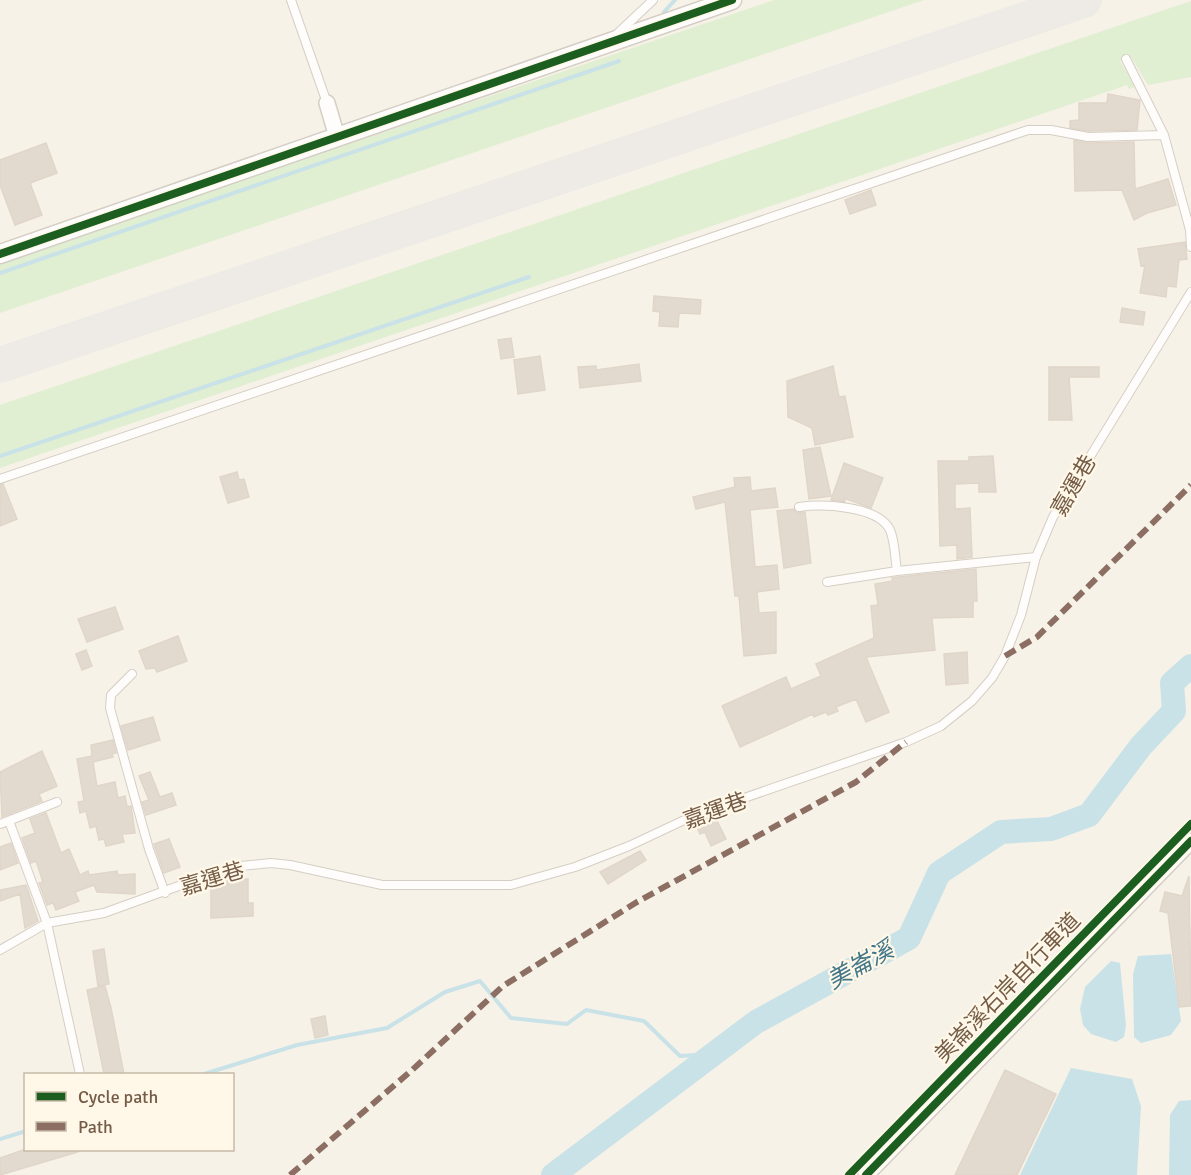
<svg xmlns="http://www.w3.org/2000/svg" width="1191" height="1175" viewBox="0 0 1191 1175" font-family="Signika,'Noto Sans TC',sans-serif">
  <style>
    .green { fill: #e0eed2 }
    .water { fill: #c9e2e7 }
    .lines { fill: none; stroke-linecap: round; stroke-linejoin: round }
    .stream { stroke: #c9e2e7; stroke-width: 4 }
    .river { stroke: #c9e2e7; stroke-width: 24 }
    .taxiway { stroke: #eeeae6; stroke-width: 36 }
    .building { fill: #e3dacf; stroke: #e0d5c9; stroke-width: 1.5 }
    .service-casing { stroke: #d5cec5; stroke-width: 10 }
    .minor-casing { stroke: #d5cec5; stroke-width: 18 }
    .tertiary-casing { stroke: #d5cec5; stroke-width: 21 }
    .service { stroke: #fefdfb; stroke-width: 8 }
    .minor { stroke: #fefdfb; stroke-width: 15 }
    .tertiary { stroke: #fefdfb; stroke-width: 18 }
    .quiet { stroke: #8d6e63; stroke-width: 6; stroke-dasharray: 12 6; stroke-linecap: butt }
    .cycleway-casing { stroke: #fff8e8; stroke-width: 11 }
    .cycleway { stroke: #1b5e20; stroke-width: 8 }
    .labels { text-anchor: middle; stroke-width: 4.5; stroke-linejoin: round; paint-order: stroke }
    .street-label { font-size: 22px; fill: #755c47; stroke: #fff8e8 }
    .water-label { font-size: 24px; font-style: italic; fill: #417689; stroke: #fff8e8 }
  </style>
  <rect width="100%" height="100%" fill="#f7f2e7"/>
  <!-- green -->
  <path class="green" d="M 774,0 L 924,0 L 0,313 L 0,262 Z
    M 1191,1 L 1191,77 L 1148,85 L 1131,57 L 1120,61 L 1135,87 L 1129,89 L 1127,85 L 0,468 L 0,405 Z"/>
  <!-- water -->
  <path class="water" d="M 1171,954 L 1181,1021 L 1171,1035 L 1141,1043 L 1134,1037 L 1133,974 L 1138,956 Z
    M 1111,961 L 1120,963 L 1126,1026 L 1124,1037 L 1116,1042 L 1091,1034 L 1083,1025 L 1080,1009 L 1085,987 Z
    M 1071,1068 L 1132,1079 L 1141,1106 L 1137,1175 L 1020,1175 Z
    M 1191,1100 L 1191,1175 L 1169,1175 L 1170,1115 L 1179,1101 Z"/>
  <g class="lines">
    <!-- stream -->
    <path class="stream" d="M 664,12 L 675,0
      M 0,273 L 619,61
      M 0,456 L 529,277
      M 204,1074 L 297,1045 L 387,1028 L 445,992 L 480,981 L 511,1018 L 567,1024 L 586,1010 L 644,1021 L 680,1056 L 712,1054
      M 0,1139 L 26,1131"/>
    <!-- river -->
    <path class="river" d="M 553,1175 L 756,1022 L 909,938 L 939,873 L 1001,832 L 1051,829 L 1089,815 L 1141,746 L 1174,711 L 1172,683 L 1191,666"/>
    <!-- taxiway -->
    <path class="taxiway" d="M 0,365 L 1084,0"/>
  </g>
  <!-- building -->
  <path class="building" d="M 1108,94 L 1140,100 L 1137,130 L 1088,131 L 1070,128 L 1070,121 L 1079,120 L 1079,103 L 1107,103 Z
    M 1074,140 L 1088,143 L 1134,142 L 1135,189 L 1168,179 L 1176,205 L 1147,213 L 1134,220 L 1122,190 L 1075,191 Z
    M 46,143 L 57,173 L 30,183 L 42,215 L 15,225 L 0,185 L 0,160 Z
    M 871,190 L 876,205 L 850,214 L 845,200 Z
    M 1185,242 L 1187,259 L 1179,260 L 1176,287 L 1167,286 L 1166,297 L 1140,293 L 1145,265 L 1141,266 L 1138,249 Z
    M 654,296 L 701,300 L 700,314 L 679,313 L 678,327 L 659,326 L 660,312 L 653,311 Z
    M 1122,308 L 1145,312 L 1143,325 L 1120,322 Z
    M 511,338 L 514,357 L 501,359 L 498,340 Z
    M 540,356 L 545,390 L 518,394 L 514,360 Z
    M 639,364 L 641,381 L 580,388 L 578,367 L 596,366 L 596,370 Z
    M 833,366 L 839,397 L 845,396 L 853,437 L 815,445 L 812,428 L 788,417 L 787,381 Z
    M 1049,367 L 1099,367 L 1099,377 L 1069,377 L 1072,420 L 1049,420 Z
    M 820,447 L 831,496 L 809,499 L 803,450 Z
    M 993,456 L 996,492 L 979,492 L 979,483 L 955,484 L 955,509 L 970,508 L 972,557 L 957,559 L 957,545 L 940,546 L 938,461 L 969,461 L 969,457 Z
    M 844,463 L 883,478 L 871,508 L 844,498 L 845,502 L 831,500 Z
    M 237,472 L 239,480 L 244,479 L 249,497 L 228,503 L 220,477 Z
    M 750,477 L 751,491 L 775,488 L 778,507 L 750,510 L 755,567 L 777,565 L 779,589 L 757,592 L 759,613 L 776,612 L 776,653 L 744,656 L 739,596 L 735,596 L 725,502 L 696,509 L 693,497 L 735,487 L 734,478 Z
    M 3,484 L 17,519 L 0,526 L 0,485 Z
    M 794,509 L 797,513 L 805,512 L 811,563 L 784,568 L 777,511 Z
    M 976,569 L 977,601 L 973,601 L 973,617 L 932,618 L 935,650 L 866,657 L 889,712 L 866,722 L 856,699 L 836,707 L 838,711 L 828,715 L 826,712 L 814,717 L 813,714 L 740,747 L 722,706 L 786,677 L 791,689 L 821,676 L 816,664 L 874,638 L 871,606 L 878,605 L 875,584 L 893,581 L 892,578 L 898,577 Z
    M 115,607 L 123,629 L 87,642 L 78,619 Z
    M 178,636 L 187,661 L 157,672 L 155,668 L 146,669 L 139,651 Z
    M 86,650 L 92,666 L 82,670 L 76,654 Z
    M 967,652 L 968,683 L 946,685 L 944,654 Z
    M 153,717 L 160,740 L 128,750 L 121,726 Z
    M 113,740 L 116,753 L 112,754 L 113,757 L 93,762 L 97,786 L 115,782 L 118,798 L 125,796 L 127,807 L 131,806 L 135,833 L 122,834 L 124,842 L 106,846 L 104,839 L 99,840 L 96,826 L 90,828 L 86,811 L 80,813 L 78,802 L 84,801 L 77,759 L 92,756 L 91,745 Z
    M 42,751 L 57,786 L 39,794 L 42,801 L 2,817 L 0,772 Z
    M 150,772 L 160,797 L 172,793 L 176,805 L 146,815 L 142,802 L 149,800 L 139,776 Z
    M 46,813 L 61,853 L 69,849 L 80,875 L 88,871 L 89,875 L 117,871 L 118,875 L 135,874 L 135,894 L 97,892 L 94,885 L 75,892 L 79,901 L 56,910 L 53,903 L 47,905 L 39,883 L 43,882 L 36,861 L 31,863 L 22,838 L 35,833 L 30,819 Z
    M 714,815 L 726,839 L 711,846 L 705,832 L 700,834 L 695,823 Z
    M 169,839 L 180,867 L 164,873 L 154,844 Z
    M 11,843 L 18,863 L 0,870 L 0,847 Z
    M 640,851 L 646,860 L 608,884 L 600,872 Z
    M 1189,876 L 1191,1006 L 1179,1007 L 1168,913 L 1160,911 L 1165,892 L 1182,896 Z
    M 248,879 L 248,903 L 253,903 L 253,916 L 211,918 L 211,880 Z
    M 26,885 L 38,921 L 25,928 L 20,894 L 0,901 L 0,890 Z
    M 104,949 L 109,984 L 98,986 L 93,951 Z
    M 105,986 L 111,1008 L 124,1074 L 104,1074 L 87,990 Z
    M 325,1016 L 328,1035 L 315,1038 L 311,1019 Z
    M 1005,1070 L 1056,1094 L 1017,1175 L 955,1175 Z
    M 26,1149 L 78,1149 L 78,1152 L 0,1175 L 0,1158 Z"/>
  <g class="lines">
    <!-- service casing -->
    <g class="service-casing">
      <path id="service" d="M 291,0 L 327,103
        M 617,34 L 653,0
        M 1126,59 L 1164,135 L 1190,230 L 1191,247
        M 0,479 L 1028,130 L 1051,130 L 1088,137 L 1164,135
        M 799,507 C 821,504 878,505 890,530 C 895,541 895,559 897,571
        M 827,582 L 897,571 L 1036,557
        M 132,674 L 111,695 L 110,708 L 149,849 L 165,893
        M 9,821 L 47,923 L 80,1074
        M 0,824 L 57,802
        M 0,950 L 47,923 L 104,913 L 231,867 L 271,863 L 290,865 L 382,885 L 511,885 L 575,867 L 629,846 L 695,815 L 906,742 L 941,726 L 972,701 L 992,678 L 1005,656 L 1021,615 L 1036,557 L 1053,517 L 1191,292"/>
    </g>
    <!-- minor casing -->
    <g class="minor-casing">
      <path id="minor" d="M 327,103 L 337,137
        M 866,1175 L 1191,841"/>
    </g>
    <!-- tertiary casing -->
    <g class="tertiary-casing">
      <path id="tertiary" d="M 0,254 L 732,0"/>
    </g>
    <!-- service -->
    <use href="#service" class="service"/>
    <!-- minor -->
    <use href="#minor" class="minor"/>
    <!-- tertiary -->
    <use href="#tertiary" class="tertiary"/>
    <!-- quiet -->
    <path class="quiet" d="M 1005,656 L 1037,637 L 1191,485
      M 290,1175 L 411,1071 L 503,986 L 637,902 L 856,782 L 906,742"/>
    <!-- cycleway casing -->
    <g class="cycleway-casing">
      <path id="cycleway" d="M 0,254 L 732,0
        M 849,1175 L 1191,824
        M 866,1175 L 1191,841"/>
    </g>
    <!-- cycleway -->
    <use href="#cycleway" class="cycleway"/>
  </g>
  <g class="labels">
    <!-- street labels -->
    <g class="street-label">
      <text transform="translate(1073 485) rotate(-60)" y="8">嘉運巷</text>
      <text transform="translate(715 810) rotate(-20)" y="8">嘉運巷</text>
      <text transform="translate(212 878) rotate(-17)" y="8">嘉運巷</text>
      <text transform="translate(1007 987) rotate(-46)" y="8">美崙溪右岸自行車道</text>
    </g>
    <!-- water labels -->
    <g class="water-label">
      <text transform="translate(860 965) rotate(-29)" y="8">美崙溪</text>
    </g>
  </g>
  <!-- legend -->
  <rect x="24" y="1073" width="210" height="78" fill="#fff8e8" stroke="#c8baa8" stroke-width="1.5"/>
  <rect x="36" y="1092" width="30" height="9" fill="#1b5e20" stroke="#c8baa8" stroke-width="1.5"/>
  <text x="78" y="1103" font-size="18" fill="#755c47">Cycle path</text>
  <rect x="36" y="1122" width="30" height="9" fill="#8d6e63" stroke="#c8baa8" stroke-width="1.5"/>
  <text x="78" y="1133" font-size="18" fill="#755c47">Path</text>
</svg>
